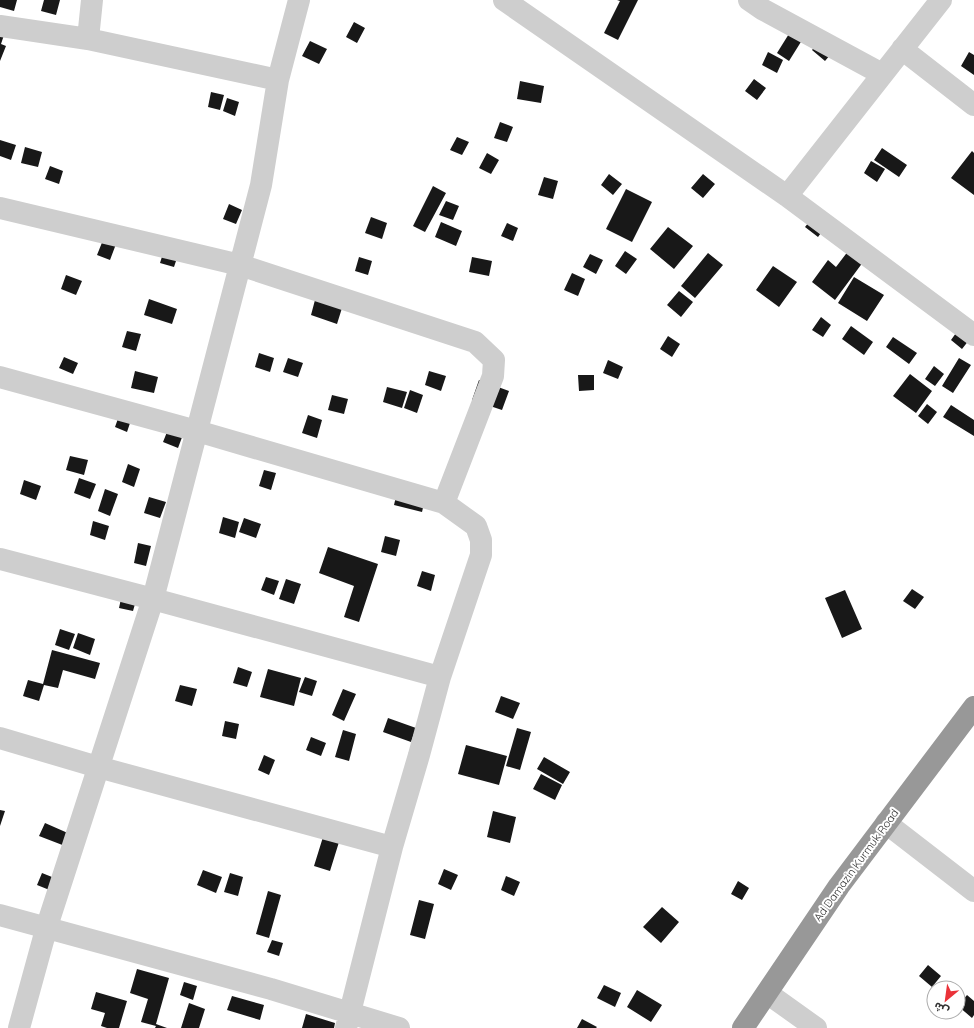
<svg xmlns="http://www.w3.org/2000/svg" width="974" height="1028" viewBox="0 0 974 1028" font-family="Quicksand,'Noto Sans Arabic',sans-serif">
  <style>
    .building { fill: #181818 }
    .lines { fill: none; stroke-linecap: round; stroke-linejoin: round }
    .street { stroke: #cecece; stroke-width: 22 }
    .highway { stroke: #989898; stroke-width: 22 }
    .labels { text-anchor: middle; stroke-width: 4; stroke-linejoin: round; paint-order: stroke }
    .street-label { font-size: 11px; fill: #313131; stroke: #fff }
  </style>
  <rect width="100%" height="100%" fill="#fff"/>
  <!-- building -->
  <path class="building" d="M 0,0 L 17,0 L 14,11 L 0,7 Z
    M 44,0 L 60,0 L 56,15 L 41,11 Z
    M 617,0 L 638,0 L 618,40 L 604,33 L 620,1 Z
    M 354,22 L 365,28 L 357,43 L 346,37 Z
    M 0,27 L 6,29 L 1,44 L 6,46 L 0,61 Z
    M 792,29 L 804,37 L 789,61 L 777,53 Z
    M 823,37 L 836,48 L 825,61 L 812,50 Z
    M 310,41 L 327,49 L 319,64 L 302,56 Z
    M 768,52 L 783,60 L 777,73 L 762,65 Z
    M 969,52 L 974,55 L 974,75 L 961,66 Z
    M 754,79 L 766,88 L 757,100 L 745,91 Z
    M 520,81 L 544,86 L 541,103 L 517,99 Z
    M 211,92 L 224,95 L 220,110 L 208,107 Z
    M 227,98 L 239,102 L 235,116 L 223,111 Z
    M 500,122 L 513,127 L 507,142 L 494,138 Z
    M 457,137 L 469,142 L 462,155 L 450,150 Z
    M 0,140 L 16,145 L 11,160 L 0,156 Z
    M 25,147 L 42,152 L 38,167 L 21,163 Z
    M 882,148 L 907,165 L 899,177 L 874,160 Z
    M 972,151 L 974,153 L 974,195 L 951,178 Z
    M 487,153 L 499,160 L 491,174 L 479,168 Z
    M 871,161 L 885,169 L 877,182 L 864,173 Z
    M 50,166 L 63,171 L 59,184 L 45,179 Z
    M 609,174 L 622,184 L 613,195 L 601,185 Z
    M 703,174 L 715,184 L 703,198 L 691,188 Z
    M 544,177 L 558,181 L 553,199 L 538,195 Z
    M 433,186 L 446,193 L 425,232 L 413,226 Z
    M 626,189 L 652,202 L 632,242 L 606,229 Z
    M 446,201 L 459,206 L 453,220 L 439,215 Z
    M 229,204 L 242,210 L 236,224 L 223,219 Z
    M 817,212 L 829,222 L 818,237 L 805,227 Z
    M 371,217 L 387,223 L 382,239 L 365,233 Z
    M 441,222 L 462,231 L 456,246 L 435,237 Z
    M 507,223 L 518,228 L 513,241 L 501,236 Z
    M 668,227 L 693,246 L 674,269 L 650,249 Z
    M 103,240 L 116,244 L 110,260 L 97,255 Z
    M 855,242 L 869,254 L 835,300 L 812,282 L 828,260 L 836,267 Z
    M 165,247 L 179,252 L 174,267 L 160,263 Z
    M 625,251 L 637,259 L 626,274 L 615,266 Z
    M 708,253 L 723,265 L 695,298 L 681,286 Z
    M 590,254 L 603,260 L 596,274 L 583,267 Z
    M 359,257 L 372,261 L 368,275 L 355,271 Z
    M 472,257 L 492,261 L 489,276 L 469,272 Z
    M 773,266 L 797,282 L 779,307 L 756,290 Z
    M 572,273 L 585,279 L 578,296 L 564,290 Z
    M 66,275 L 82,281 L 76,295 L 61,289 Z
    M 854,277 L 884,295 L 867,321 L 838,303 Z
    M 679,291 L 693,302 L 681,317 L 667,305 Z
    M 149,299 L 177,309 L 172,324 L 144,315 Z
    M 315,300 L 342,308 L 337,324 L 311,315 Z
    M 821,317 L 831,325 L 823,337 L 812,330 Z
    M 851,326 L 873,342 L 864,355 L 842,339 Z
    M 961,326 L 973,335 L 962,349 L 951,340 Z
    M 127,331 L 141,334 L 136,351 L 122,347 Z
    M 668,336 L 680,344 L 672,357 L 660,349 Z
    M 893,337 L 917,353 L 909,364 L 886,347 Z
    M 259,353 L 274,358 L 270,372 L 255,367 Z
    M 64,357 L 78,363 L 73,374 L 59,368 Z
    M 288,358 L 303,363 L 298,377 L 283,372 Z
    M 959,358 L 971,365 L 953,393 L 942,386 Z
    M 608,360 L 623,367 L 618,379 L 603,373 Z
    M 934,366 L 944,374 L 935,386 L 925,379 Z
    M 135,371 L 158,377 L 154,393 L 131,388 Z
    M 429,371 L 446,376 L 441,391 L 425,385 Z
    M 910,374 L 932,391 L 916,413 L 893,396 Z
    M 578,375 L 594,375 L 594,390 L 579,391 Z
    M 479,380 L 509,391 L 502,410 L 472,400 Z
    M 387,387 L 407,392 L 402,408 L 383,402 Z
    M 410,390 L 423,395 L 417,413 L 404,408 Z
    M 332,395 L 348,399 L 344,414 L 328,410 Z
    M 927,404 L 937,412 L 928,424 L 918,416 Z
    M 951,405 L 974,420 L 974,436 L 943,417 Z
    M 120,413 L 132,417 L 127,432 L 115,427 Z
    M 308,415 L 322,420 L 317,438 L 302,433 Z
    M 169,427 L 184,432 L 178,448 L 163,442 Z
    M 70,456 L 88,460 L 84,475 L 66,470 Z
    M 128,464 L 140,469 L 134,487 L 122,482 Z
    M 264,470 L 276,473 L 271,490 L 259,486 Z
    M 79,478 L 96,484 L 90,499 L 74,493 Z
    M 24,480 L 41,486 L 36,500 L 20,494 Z
    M 398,488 L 426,495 L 422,512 L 394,505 Z
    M 105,489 L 118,494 L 110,516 L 98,511 Z
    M 149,497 L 166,502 L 160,518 L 144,513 Z
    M 223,517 L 239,522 L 235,538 L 219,533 Z
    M 244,518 L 261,524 L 256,538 L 239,532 Z
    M 93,521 L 109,526 L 105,540 L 90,535 Z
    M 385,536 L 400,540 L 396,556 L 381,552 Z
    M 138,543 L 151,546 L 146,566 L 134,563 Z
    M 328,547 L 378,564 L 359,622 L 344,617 L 354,586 L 319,573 Z
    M 422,571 L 435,575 L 431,591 L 417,586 Z
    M 266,577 L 279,581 L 274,595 L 261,590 Z
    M 286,579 L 301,584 L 294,604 L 279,599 Z
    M 912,589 L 924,597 L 915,609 L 903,601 Z
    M 845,590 L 862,629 L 842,638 L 825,598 Z
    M 122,594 L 137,597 L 133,611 L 119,608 Z
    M 60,629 L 75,634 L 69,650 L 55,645 Z
    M 78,633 L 95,639 L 90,655 L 73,648 Z
    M 52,650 L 100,663 L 95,679 L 63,670 L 58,688 L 44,685 L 39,701 L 23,696 L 28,680 L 43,684 Z
    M 238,667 L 252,672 L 247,687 L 233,683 Z
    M 268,669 L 301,678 L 294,706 L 260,697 Z
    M 305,677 L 317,681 L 312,696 L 299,692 Z
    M 180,685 L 197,689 L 192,706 L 175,701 Z
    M 343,689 L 356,694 L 344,721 L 332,715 Z
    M 501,696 L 520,703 L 513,719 L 495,712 Z
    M 388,718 L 416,728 L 411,742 L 383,732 Z
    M 225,721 L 239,724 L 236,739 L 222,736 Z
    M 517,728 L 531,732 L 520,770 L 506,766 Z
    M 343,730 L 356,734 L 349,761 L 335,757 Z
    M 311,737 L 326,743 L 321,756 L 306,750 Z
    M 466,745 L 507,756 L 499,785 L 458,774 Z
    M 264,755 L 275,760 L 269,775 L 258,770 Z
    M 544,757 L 570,772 L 563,784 L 537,769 Z
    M 541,774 L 562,785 L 555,800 L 533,789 Z
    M 0,810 L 5,811 L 0,826 Z
    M 493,811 L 516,817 L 510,843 L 487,837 Z
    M 45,823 L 70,834 L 65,846 L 39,836 Z
    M 323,837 L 339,842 L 330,871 L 314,866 Z
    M 444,869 L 458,875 L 451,890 L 438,884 Z
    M 203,870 L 222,877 L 216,893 L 197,885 Z
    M 42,873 L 57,879 L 52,891 L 37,885 Z
    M 230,873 L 243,877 L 238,896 L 224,892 Z
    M 506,876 L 520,882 L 514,896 L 501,890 Z
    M 738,881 L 749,888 L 742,900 L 731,894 Z
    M 268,891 L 281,895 L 269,938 L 256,934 Z
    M 419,900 L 434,904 L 425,939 L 410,935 Z
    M 662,907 L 679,922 L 661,943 L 643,927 Z
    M 272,940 L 283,943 L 279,956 L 267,952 Z
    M 928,965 L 941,976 L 932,987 L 919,976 Z
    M 137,969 L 169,978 L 156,1024 L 167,1028 L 155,1028 L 156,1026 L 141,1022 L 148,999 L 130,993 Z
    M 184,982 L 197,986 L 193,1000 L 180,995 Z
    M 604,985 L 621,993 L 615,1007 L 597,998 Z
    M 637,990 L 662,1005 L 651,1022 L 627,1007 Z
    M 96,992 L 127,1001 L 119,1028 L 107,1028 L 101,1026 L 105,1013 L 91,1009 Z
    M 967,995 L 974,1001 L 974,1015 L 972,1018 L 958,1006 Z
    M 232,996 L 264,1005 L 260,1020 L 227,1010 Z
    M 189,1003 L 205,1009 L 199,1028 L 181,1028 Z
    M 306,1014 L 335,1023 L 334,1028 L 302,1028 Z
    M 582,1019 L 597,1027 L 596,1028 L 577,1028 Z"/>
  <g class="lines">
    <!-- street -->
    <path class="street" d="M 504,0 L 787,196 L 974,335
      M 749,0 L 762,9 L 882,74
      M 0,26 L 88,39
      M 902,49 L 974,105
      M 278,80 L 299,0
      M 787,196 L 941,0
      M 0,208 L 240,265 L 475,342 L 494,360 L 493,376 L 444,503
      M 0,377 L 197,431 L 444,503 L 476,526 L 481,540 L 481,555 L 440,677
      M 0,559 L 153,599 L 440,677 L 419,755 L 392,847 L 346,1028
      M 0,738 L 98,767 L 392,847
      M 886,823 L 974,891
      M 0,915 L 271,989 L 399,1028
      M 767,993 L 816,1028
      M 19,1028 L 47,926 L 153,599 L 261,185 L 278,80 L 88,39 L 92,0"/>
    <!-- highway -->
    <path class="highway" d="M 743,1028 L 839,886 L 974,707"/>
  </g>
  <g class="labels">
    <!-- street labels -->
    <g class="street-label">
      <text transform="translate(856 865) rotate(-54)" y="4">Ad Damazin Kurmuk Road</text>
    </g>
  </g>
  <!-- north arrow -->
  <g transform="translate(946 1000) rotate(209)"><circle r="19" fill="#ffffff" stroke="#adadad"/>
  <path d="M0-3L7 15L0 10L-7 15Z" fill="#ea3239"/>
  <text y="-6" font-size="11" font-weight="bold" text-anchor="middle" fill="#313131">ش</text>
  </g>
</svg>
